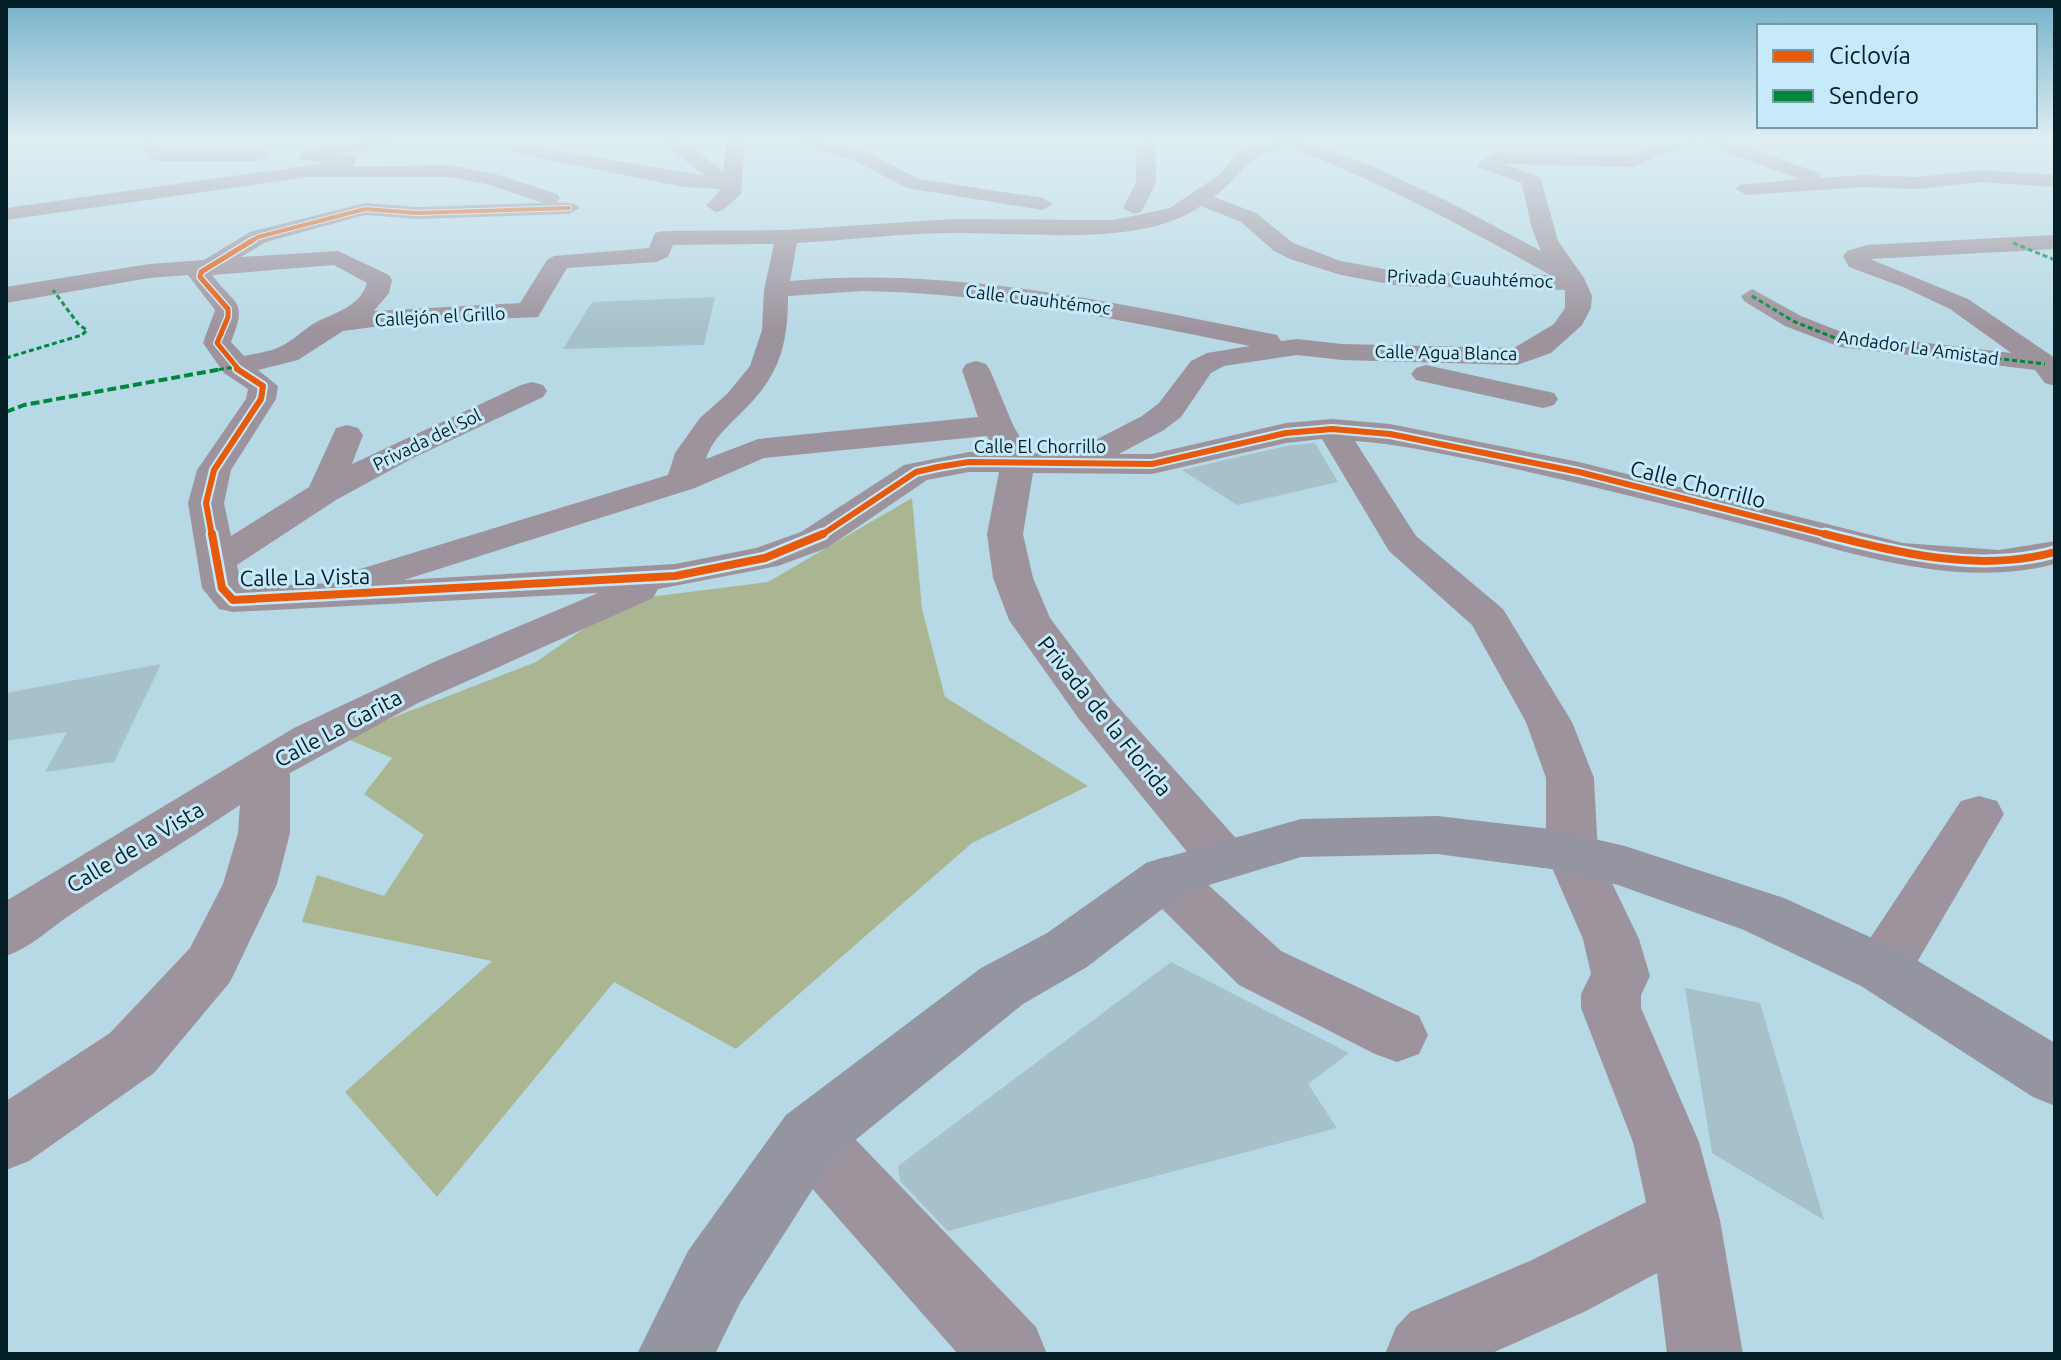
<svg xmlns="http://www.w3.org/2000/svg" width="2061" height="1360" viewBox="0 0 2061 1360" font-family="Ubuntu,sans-serif">
  <style>
    .forest { fill: #aab692 }
    .building { fill: #a6c1ca }
    .lines { fill: none; stroke-linecap: round; stroke-linejoin: round }
    .pedestrian { fill: #9d939d; fill-rule: evenodd }
    .minor { fill: #9d939d; fill-rule: evenodd }
    .primary { fill: #9595a2; fill-rule: evenodd }
    .quiet-far1 { stroke: #00873e; stroke-width: 3; stroke-dasharray: 5 3; stroke-linecap: butt }
    .quiet { stroke: #00873e; stroke-width: 4; stroke-dasharray: 9 4; stroke-linecap: butt }
    .cycleway-far3-casing { stroke: #c6eaf9; stroke-width: 6 }
    .cycleway-far2-casing { stroke: #c6eaf9; stroke-width: 8 }
    .cycleway-far1-casing { stroke: #c6eaf9; stroke-width: 10 }
    .cycleway-casing { stroke: #c6eaf9; stroke-width: 13 }
    .cycleway-far3 { stroke: #e8590c; stroke-width: 4 }
    .cycleway-far2 { stroke: #e8590c; stroke-width: 5 }
    .cycleway-far1 { stroke: #e8590c; stroke-width: 6 }
    .cycleway { stroke: #e8590c; stroke-width: 8 }
    .labels { text-anchor: middle; stroke-width: 6; stroke-linejoin: round; paint-order: stroke }
    .far-street-label { font-size: 18px; fill: #051f28; stroke: #c6eaf9 }
    .street-label { font-size: 22px; fill: #051f28; stroke: #c6eaf9 }
  </style>
  <rect width="100%" height="100%" fill="#b7d9e5"/>
  <!-- forest -->
  <path class="forest" d="M 917,140 L 1098,140 L 1088,154 Z
    M 912,498 L 922,609 L 945,697 L 1088,786 L 972,843 L 736,1049 L 614,982 L 437,1197 L 345,1092 L 492,961 L 302,922 L 317,875 L 384,896 L 424,835 L 364,794 L 392,758 L 343,737 L 536,662 L 625,600 L 768,582 Z"/>
  <!-- building -->
  <path class="building" d="M 715,297 L 704,345 L 563,349 L 592,302 Z
    M 1315,443 L 1338,482 L 1237,505 L 1182,470 L 1286,446 Z
    M 161,664 L 114,762 L 45,772 L 67,732 L 6,741 L 6,693 Z
    M 1171,962 L 1349,1053 L 1308,1084 L 1337,1128 L 948,1231 L 900,1181 L 898,1166 Z
    M 1685,988 L 1760,1003 L 1824,1220 L 1712,1153 Z"/>
  <g class="lines">
    <!-- pedestrian -->
    <path class="pedestrian" d="M 1752,289 L 1801,316 L 1844,333 L 2045,357 L 2054,359 L 2055,367 L 2045,371 L 1840,347 L 1785,326 L 1744,301 L 1741,296 Z"/>
    <!-- minor -->
    <path class="minor" d="M 141,140 L 159,140 L 157,143 L 164,149 L 259,149 L 268,155 L 259,161 L 159,161 L 152,159 L 138,144 Z
      M 359,140 L 405,140 L 396,145 L 340,154 L 355,156 L 357,160 L 353,167 L 450,165 L 498,175 L 557,194 L 560,198 L 557,202 L 576,204 L 580,208 L 569,214 L 417,219 L 365,215 L 266,242 L 241,257 L 338,251 L 389,275 L 392,280 L 389,293 L 374,311 L 520,303 L 547,260 L 554,256 L 649,248 L 655,233 L 663,231 L 787,230 L 953,219 L 1114,220 L 1170,208 L 1219,175 L 1238,153 L 1250,146 L 1275,140 L 1302,140 L 1370,165 L 1449,202 L 1541,251 L 1531,226 L 1522,183 L 1479,168 L 1477,164 L 1496,152 L 1631,155 C 1654,142 1674,140 1700,140 L 1697,144 L 1658,155 L 1635,167 L 1503,164 L 1538,176 L 1541,180 L 1558,241 L 1584,278 L 1592,296 L 1591,308 L 1582,325 L 1551,353 L 1517,365 L 1342,360 L 1297,355 L 1224,366 L 1211,373 L 1181,417 L 1164,430 L 1119,454 L 1152,454 L 1286,423 L 1332,419 L 1390,424 L 1579,462 L 1903,543 L 1999,550 L 2055,541 L 2055,564 C 1953,591 1844,550 1746,525 C 1660,503 1574,481 1487,463 C 1443,454 1400,444 1355,441 L 1416,536 L 1503,609 L 1572,722 L 1594,778 L 1598,854 L 1639,939 L 1650,976 L 1641,995 L 1641,1008 L 1699,1142 L 1720,1220 L 1743,1354 L 1667,1354 L 1657,1273 L 1584,1312 L 1490,1354 L 1385,1354 L 1396,1327 L 1410,1312 L 1532,1260 L 1646,1202 L 1633,1142 L 1581,1008 L 1581,994 L 1591,974 L 1583,939 L 1546,854 L 1546,778 L 1526,722 L 1472,625 L 1389,551 L 1322,439 L 1286,443 L 1152,474 L 1033,473 L 1023,534 L 1033,578 L 1050,618 L 1111,699 L 1243,846 L 1250,860 L 1243,874 L 1224,880 L 1205,874 L 1079,719 L 1009,620 L 993,578 L 987,534 L 999,472 L 969,472 L 927,480 L 827,548 L 778,566 L 658,589 L 653,598 L 418,703 L 290,773 L 290,833 L 277,884 L 230,982 L 154,1073 L 29,1161 L 6,1170 L 6,1101 L 110,1033 L 190,948 L 223,884 L 238,833 L 240,805 C 185,842 128,876 73,913 C 50,928 32,947 6,956 L 6,901 L 294,728 L 434,662 L 598,593 L 233,612 L 219,609 L 202,588 L 188,503 L 197,470 L 246,399 L 248,389 L 224,373 L 203,343 L 215,310 L 188,275 L 149,278 L 6,303 L 6,287 L 149,264 L 204,260 L 250,232 L 365,203 L 417,207 L 543,203 L 487,184 L 450,177 L 308,177 L 6,220 L 6,208 L 326,163 L 301,160 L 299,156 L 306,149 L 319,150 L 328,145 ZM 1289,147 C 1380,182 1465,227 1550,275 L 1400,272 L 1341,261 L 1293,243 L 1256,213 L 1214,197 C 1229,186 1250,159 1263,154 C 1271,151 1280,149 1289,147 ZM 1201,206 L 1241,222 L 1274,251 L 1290,259 L 1341,275 L 1400,286 L 1565,290 L 1565,308 L 1554,324 L 1514,348 L 1342,344 L 1297,339 L 1281,341 L 1277,335 L 1267,333 C 1110,302 951,266 790,281 L 797,243 C 850,240 903,233 956,233 C 1027,232 1142,248 1201,206 ZM 774,244 L 764,290 L 762,330 L 750,366 L 728,393 L 700,418 L 675,453 L 668,475 L 357,570 L 351,578 L 355,582 L 243,587 L 241,585 L 237,565 L 336,500 L 411,459 L 543,397 L 547,391 L 543,385 L 532,382 L 521,385 L 352,464 L 363,435 L 358,428 L 347,425 L 336,428 L 309,487 L 231,536 L 224,503 L 231,470 L 276,399 L 278,386 L 258,370 L 298,360 L 343,331 L 403,323 L 538,317 L 567,268 L 656,262 L 668,257 L 673,245 ZM 334,265 L 367,283 C 360,308 332,313 313,324 C 301,332 289,344 275,349 C 265,352 254,354 244,356 L 231,342 C 248,299 236,307 212,275 ZM 862,291 C 993,293 1122,320 1250,346 L 1207,353 L 1191,361 L 1159,403 L 1142,416 L 1070,453 L 1029,453 L 1013,425 L 990,370 L 986,364 L 976,361 L 966,364 L 962,370 L 978,417 L 758,439 L 706,459 C 711,441 727,427 740,414 C 778,378 788,348 788,296 ZM 987,436 L 996,452 L 969,452 L 904,465 L 801,532 L 756,548 L 675,564 L 404,580 L 695,488 L 764,458 Z
      M 659,140 L 683,140 L 723,172 L 727,140 L 745,140 L 741,194 L 723,210 L 716,212 L 706,206 L 721,189 L 684,187 L 519,154 L 510,149 L 519,144 L 705,176 Z
      M 791,140 L 821,140 L 867,152 L 919,179 L 1043,198 L 1053,204 L 1043,210 L 907,188 L 853,160 L 794,144 Z
      M 1137,140 L 1155,140 L 1156,183 L 1141,212 L 1134,214 L 1123,208 L 1136,183 Z
      M 1700,140 L 1726,140 L 1819,173 L 1821,178 L 1864,175 L 1918,177 L 1980,170 L 2055,175 L 2055,187 L 1980,182 L 1918,189 L 1864,187 L 1746,195 L 1736,189 L 1739,185 L 1800,179 L 1703,144 Z
      M 2055,235 L 2055,249 L 1870,259 L 1968,299 L 2055,358 L 2055,386 L 2045,383 L 2035,370 L 1950,309 L 1903,287 L 1849,267 L 1843,256 L 1847,251 L 1867,245 Z
      M 1426,365 L 1554,393 L 1558,399 L 1554,405 L 1543,408 L 1416,380 L 1411,374 L 1416,368 Z
      M 1979,796 L 1997,801 L 2004,814 L 1903,986 L 1882,993 L 1861,986 L 1853,969 L 1861,952 L 1961,801 Z
      M 1165,857 L 1184,863 L 1281,951 L 1419,1016 L 1428,1035 L 1419,1054 L 1397,1062 L 1375,1054 L 1239,985 L 1146,893 L 1138,878 L 1146,863 Z
      M 809,1106 L 832,1115 L 1036,1327 L 1047,1354 L 958,1354 L 786,1159 L 776,1137 L 786,1115 Z"/>
    <!-- primary -->
    <path class="primary" d="M 1437,816 L 1551,829 L 1625,846 L 1784,898 L 1903,952 L 2055,1043 L 2055,1106 L 2033,1097 L 1861,986 L 1744,930 L 1618,885 L 1551,869 L 1437,854 L 1301,857 L 1183,893 L 1087,967 L 1023,1004 L 832,1159 L 740,1303 L 715,1354 L 637,1354 L 688,1251 L 786,1115 L 981,968 L 1047,933 L 1146,863 L 1301,819 Z"/>
    <!-- quiet-far1 -->
    <path class="quiet-far1" d="M 2013,243 L 2055,260
      M 1752,296 L 1793,321 L 1840,340 L 2045,364
      M 6,358 L 82,335 L 87,330 L 79,325 L 53,290
      M 211,371 L 234,367"/>
    <!-- quiet -->
    <path class="quiet" d="M 6,412 L 24,405 L 222,369"/>
    <!-- cycleway-far3 casing -->
    <g class="cycleway-far3-casing">
      <path id="cycleway-far3" d="M 250,242 L 258,237 L 365,209 L 417,213 L 569,208"/>
    </g>
    <!-- cycleway-far2 casing -->
    <g class="cycleway-far2-casing">
      <path id="cycleway-far2" d="M 240,371 L 217,343 L 228,317 L 228,309 L 200,277 L 201,272 L 253,240"/>
    </g>
    <!-- cycleway-far1 casing -->
    <g class="cycleway-far1-casing">
      <path id="cycleway-far1" d="M 212,536 L 206,503 L 214,470 L 261,399 L 263,386 L 237,369
        M 820,536 L 916,472 L 938,467 L 969,462 L 1152,464 L 1286,433 L 1332,429 L 1390,434 L 1579,472 L 1832,536"/>
    </g>
    <!-- cycleway casing -->
    <g class="cycleway-casing">
      <path id="cycleway" d="M 212,534 L 222,588 L 233,600 L 675,576 L 765,558 L 823,534
        M 1825,534 C 1900,553 1978,573 2055,552"/>
    </g>
    <!-- cycleway-far3 -->
    <use href="#cycleway-far3" class="cycleway-far3"/>
    <!-- cycleway-far2 -->
    <use href="#cycleway-far2" class="cycleway-far2"/>
    <!-- cycleway-far1 -->
    <use href="#cycleway-far1" class="cycleway-far1"/>
    <!-- cycleway -->
    <use href="#cycleway" class="cycleway"/>
  </g>
  <!-- sky -->
  <linearGradient id="sky" x2="0" y2="1"><stop stop-color="#75b1c8"/><stop offset="0.42" stop-color="#dfeef3"/><stop offset="1" stop-color="#dfeef3" stop-opacity="0"/></linearGradient>
  <rect width="2061" height="330" fill="url(#sky)"/>
  <g class="labels">
    <!-- far-street labels -->
    <g class="far-street-label">
      <text transform="translate(1470 279) rotate(2)" y="6">Privada Cuauhtémoc</text>
      <text transform="translate(1038 300) rotate(7)" y="6">Calle Cuauhtémoc</text>
      <text transform="translate(440 317) rotate(-3)" y="6">Callejón el Grillo</text>
      <text transform="translate(1918 348) rotate(8)" y="6">Andador La Amistad</text>
      <text transform="translate(1446 353) rotate(1)" y="6">Calle Agua Blanca</text>
      <text transform="translate(427 440) rotate(-26)" y="6">Privada del Sol</text>
      <text x="1040" y="453">Calle El Chorrillo</text>
    </g>
    <!-- street labels -->
    <g class="street-label">
      <text transform="translate(1698 484) rotate(14)" y="8">Calle Chorrillo</text>
      <text transform="translate(305 577) rotate(-1)" y="8">Calle La Vista</text>
      <text transform="translate(1105 716) rotate(51)" y="8">Privada de la Florida</text>
      <text transform="translate(338 728) rotate(-28)" y="8">Calle La Garita</text>
      <text transform="translate(135 847) rotate(-31)" y="8">Calle de la Vista</text>
    </g>
  </g>
  <!-- border -->
  <rect width="2061" height="1360" fill="none" stroke="#051f28" stroke-width="16"/>
  <!-- legend -->
  <rect x="1757" y="24" width="280" height="104" fill="#c6eaf9" stroke="#7999a5" stroke-width="2"/>
  <rect x="1773" y="50" width="40" height="12" fill="#e8590c" stroke="#7999a5" stroke-width="2"/>
  <text x="1829" y="64" font-size="24" fill="#051f28">Ciclovía</text>
  <rect x="1773" y="90" width="40" height="12" fill="#00873e" stroke="#7999a5" stroke-width="2"/>
  <text x="1829" y="104" font-size="24" fill="#051f28">Sendero</text>
</svg>
